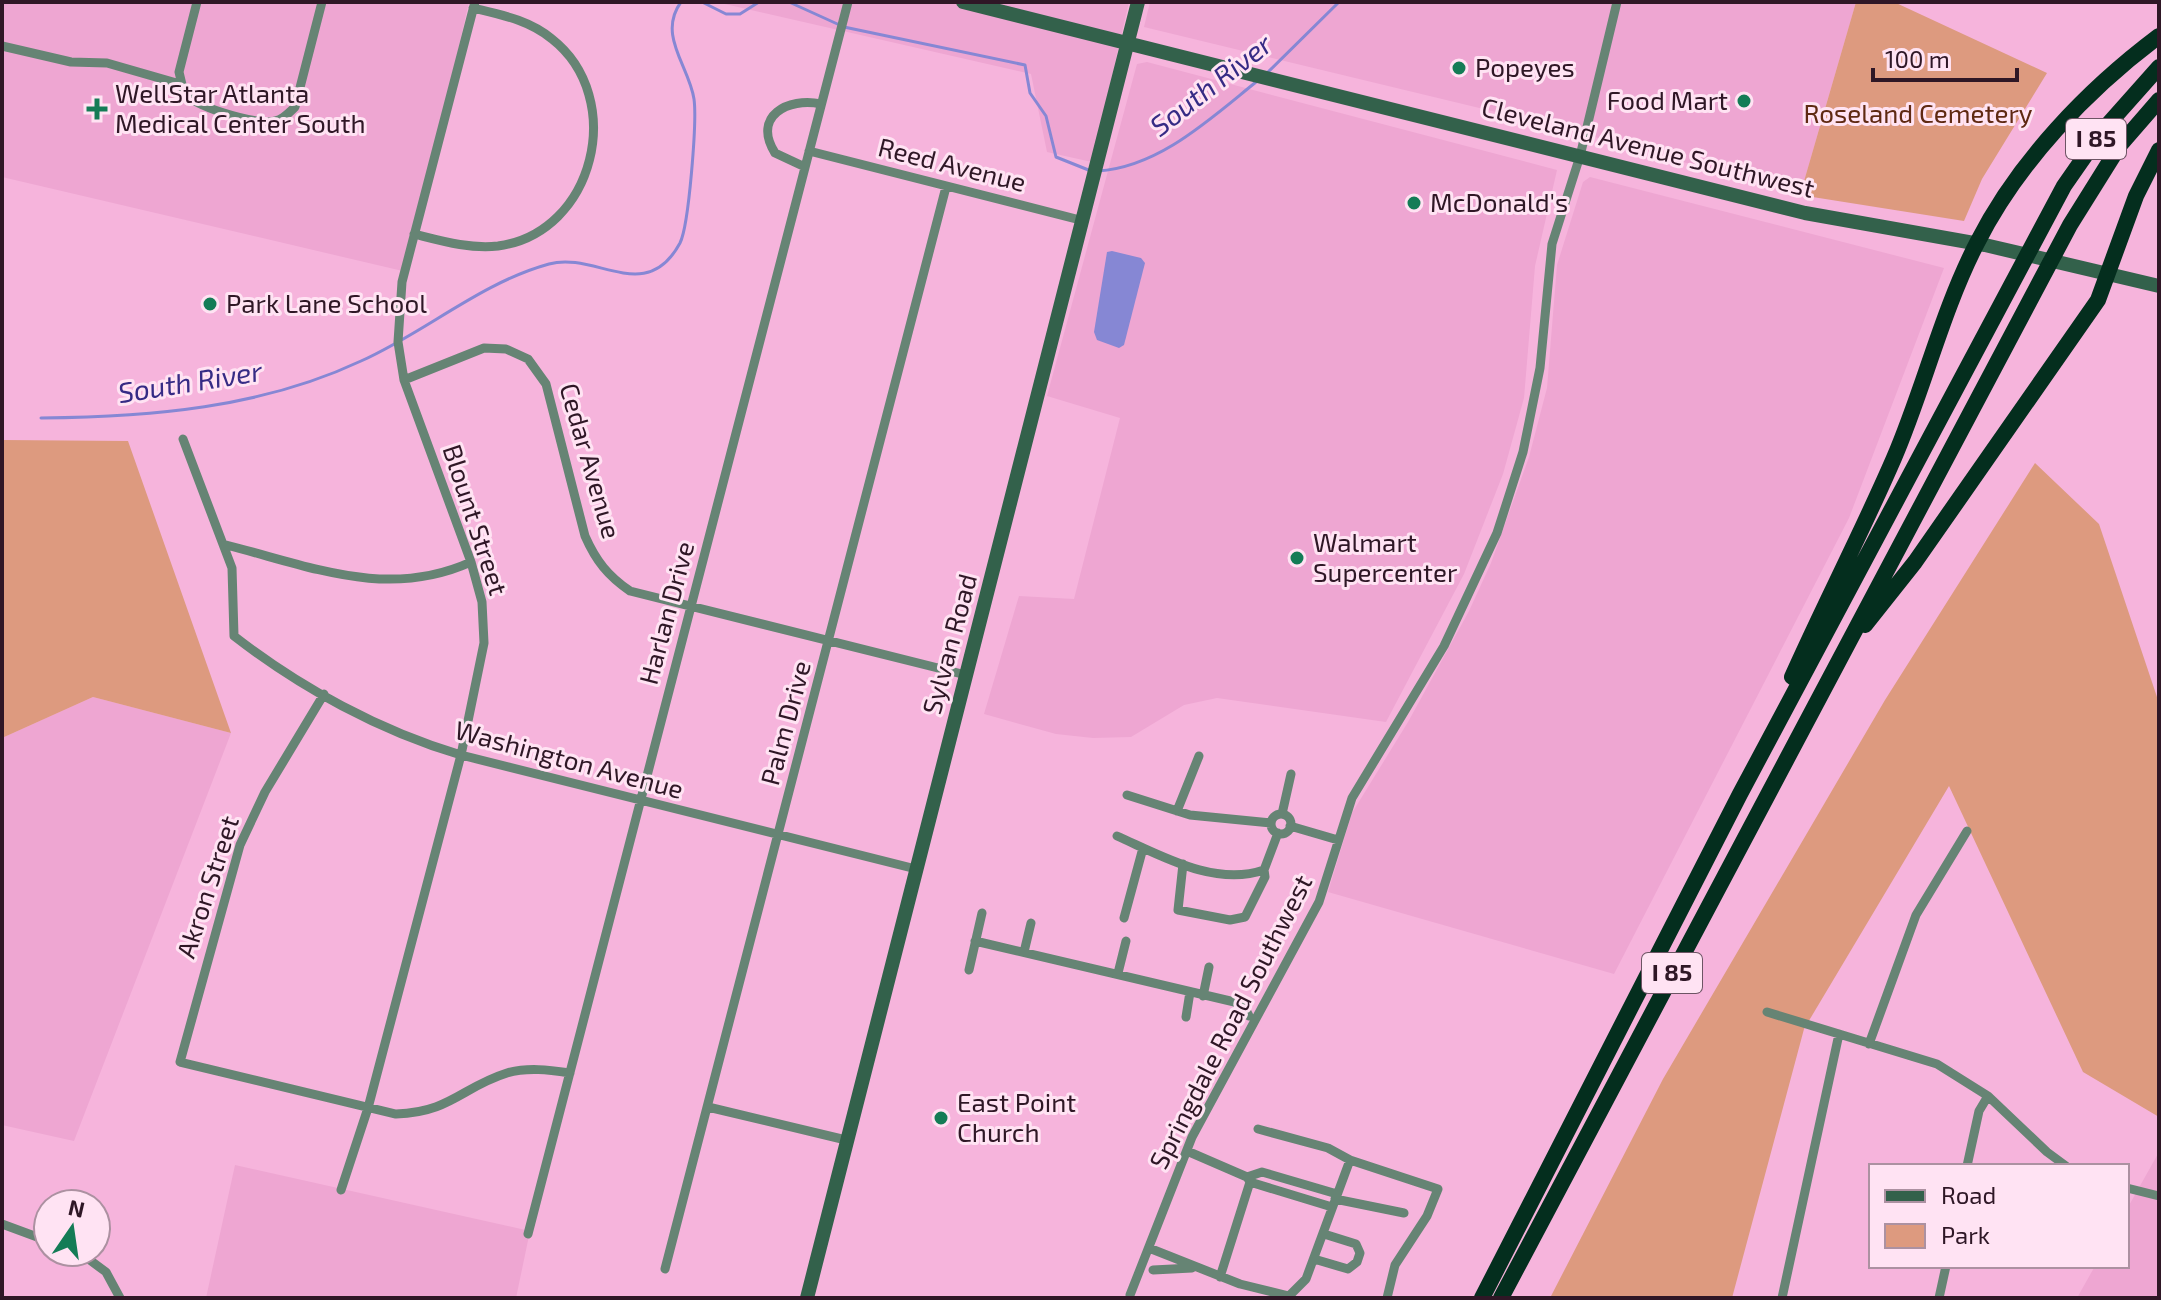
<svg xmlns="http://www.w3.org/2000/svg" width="2161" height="1300" viewBox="0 0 2161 1300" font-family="'Exo 2',sans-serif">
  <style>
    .built { fill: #eea6d2 }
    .green { fill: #dd9a7f }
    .water { fill: #8687d4 }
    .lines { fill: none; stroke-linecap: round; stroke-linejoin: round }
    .stream { stroke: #8687d4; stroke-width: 3 }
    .street { stroke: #668474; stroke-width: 9 }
    .secondary { stroke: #33614b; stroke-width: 14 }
    .highway { stroke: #042e1e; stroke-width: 16 }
    .poi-dot { fill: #147c56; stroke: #ffe3f3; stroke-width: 3 }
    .labels { text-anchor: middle; stroke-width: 6; stroke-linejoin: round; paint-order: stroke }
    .shield { fill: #ffe3f3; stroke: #6d5464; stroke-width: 2 }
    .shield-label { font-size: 24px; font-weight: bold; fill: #2f1726 }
    .poi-label { font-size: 26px; fill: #2f1726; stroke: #ffe3f3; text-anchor: start }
    .park-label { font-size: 26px; fill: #5f2912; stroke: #ffe3f3 }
    .street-label { font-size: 26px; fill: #2f1726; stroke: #ffe3f3 }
    .water-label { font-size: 28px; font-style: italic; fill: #362b85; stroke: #ffe3f3 }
  </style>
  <rect width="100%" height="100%" fill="#f6b4dc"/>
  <!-- built -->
  <path class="built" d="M 2,2 L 469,2 L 407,272 L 2,177 Z
    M 716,2 L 1129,2 L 1092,162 L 1047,152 L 1031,74 Z
    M 1150,2 L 1856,2 L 1800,195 L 1570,130 L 1144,27 Z
    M 1147,62 L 1557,170 L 1535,266 L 1524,398 L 1503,474 L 1464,574 L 1386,722 L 1217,698 L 1184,705 L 1131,737 L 1093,738 L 1056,734 L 984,714 L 1019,596 L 1074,599 L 1120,418 L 1047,396 L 1137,64 Z
    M 1590,177 L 1944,268 L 1849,518 L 1614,974 L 1328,892 L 1352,813 L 1408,722 L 1469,611 L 1491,563 L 1529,457 L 1547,388 L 1557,265 L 1583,182 Z
    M 93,697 L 231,733 L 74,1141 L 2,1125 L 2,738 Z
    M 2159,1152 L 2159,1298 L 2077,1298 L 2095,1266 L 2127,1266 L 2127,1209 Z
    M 235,1165 L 530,1231 L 516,1298 L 206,1298 Z"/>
  <!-- green -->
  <path class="green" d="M 1856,2 L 1894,2 L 2047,73 L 1982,179 L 1964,221 L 1800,195 Z
    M 2,440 L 128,441 L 231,733 L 93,697 L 2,738 Z
    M 2035,463 L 2099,524 L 2159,703 L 2159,1117 L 2083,1072 L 1949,786 L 1804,1029 L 1732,1298 L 1550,1298 L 1663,1079 L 1885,700 Z"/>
  <!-- water -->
  <path class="water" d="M 1112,251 L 1141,258 L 1145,263 L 1124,345 L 1119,348 L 1097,340 L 1094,332 L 1107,252 Z"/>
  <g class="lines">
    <!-- stream -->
    <path class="stream" d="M 702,2 L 726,14 L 740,14 L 759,2
      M 789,2 L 844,27 L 1025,65 L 1030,93 L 1046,116 L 1056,157 L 1091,171
      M 1268,72 L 1339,2
      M 1098,171 C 1159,167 1210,119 1256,82
      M 41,418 C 150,417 261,408 361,361 C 426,332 480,283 549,264 C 596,251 646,306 680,243 C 689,225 697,121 694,99 C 689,66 657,35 681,2"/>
    <!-- street -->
    <path class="street" d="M 197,2 L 179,72 L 184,93 C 198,108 246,121 268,122 C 280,122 287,115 295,107 L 322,2
      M 2,46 L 71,62 L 107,63 L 180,84
      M 809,151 L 1084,221
      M 805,167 L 775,153 C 752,116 788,97 821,104
      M 414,234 C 442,241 469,249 498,246 C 595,233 627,98 552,39 C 529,20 502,15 473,8
      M 404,380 L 484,348 L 506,349 L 528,359 L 546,384 L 585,536 C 596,561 608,576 630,591 L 966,675
      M 183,439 L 232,568 L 234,636 C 301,688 380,731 461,755 L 916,869
      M 226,545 C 310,566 387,600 471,562
      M 324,694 L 265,792 L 240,845 L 180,1062 L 396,1114 C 451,1112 462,1087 507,1073 C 528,1067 549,1070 570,1073
      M 1127,795 L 1190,815 L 1271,823
      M 1177,811 L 1199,756
      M 1282,814 L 1291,774
      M1271 824a10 10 0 1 1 20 0a10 10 0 1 1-20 0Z
      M 1290,826 L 1338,840
      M 1117,836 C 1162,856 1215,887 1264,870 L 1278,833
      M 1183,864 L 1178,910 L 1230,920 L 1245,917 L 1265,877 L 1264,870
      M 1124,918 L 1143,848
      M 975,941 L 1243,1004 L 1249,1016
      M 1024,952 L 1031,923
      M 969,970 L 982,913
      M 1118,973 L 1126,941
      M 1203,996 L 1209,967
      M 1767,1012 L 1937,1064 L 1988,1096 L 2047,1152 L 2066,1166
      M 1186,1017 L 1190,992
      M 1869,1044 L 1916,915 L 1967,831
      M 708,1107 L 846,1140
      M 1258,1129 L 1328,1148 L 1350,1160 L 1438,1189 L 1427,1216 L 1395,1265 L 1387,1298
      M 1187,1151 L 1247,1177 L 1250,1182 L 1332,1207
      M 1967,1166 L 1979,1111 L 1988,1096
      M 1247,1177 L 1262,1172 L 1337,1194
      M 2127,1188 L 2159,1196
      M 341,1190 L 368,1108 L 461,755 L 484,643 L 482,602 L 471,562 L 404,380 L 398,342 L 402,282 L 475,2
      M 1335,1199 L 1404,1213
      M 2,1224 L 48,1241
      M 528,1234 L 848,2
      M 1149,1248 L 1240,1284 L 1289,1296 L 1306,1279 L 1350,1160
      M 79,1252 L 106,1272 L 120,1298
      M 1314,1259 L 1348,1269 L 1357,1262 L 1360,1253 L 1356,1244 L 1324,1234
      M 665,1269 L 946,187
      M 1153,1270 L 1192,1268
      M 1220,1277 L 1250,1182
      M 1130,1295 L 1192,1137 L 1319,902 L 1352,798 L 1444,646 L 1497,533 L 1523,452 L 1540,368 L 1552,244 L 1580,156 L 1617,2
      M 1782,1298 L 1839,1034
      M 1939,1298 L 1946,1266"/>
    <!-- secondary -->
    <path class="secondary" d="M 963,2 L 1805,213 L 1985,245 L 2159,286
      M 807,1298 L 1138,2"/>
    <!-- highway -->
    <path class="highway" d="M 1865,625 L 1915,562 L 2098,300 L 2136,196 L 2159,150
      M 1792,677 C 1825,603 1862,532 1894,458 C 1924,388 1942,311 1977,243 C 2018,162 2087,90 2159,36
      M 1482,1298 L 1740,794 L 2064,186 L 2103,130 L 2159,67
      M 1501,1298 L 2070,225 L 2120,145 L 2159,100"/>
  </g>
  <!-- markers -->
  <g class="poi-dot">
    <circle cx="1459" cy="68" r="8"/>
    <circle cx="1744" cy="101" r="8"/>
    <path d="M93 97h8v8h8v8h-8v8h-8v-8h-8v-8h8z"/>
    <circle cx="1414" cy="203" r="8"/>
    <circle cx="210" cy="304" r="8"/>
    <circle cx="1297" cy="558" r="8"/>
    <circle cx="941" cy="1118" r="8"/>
  </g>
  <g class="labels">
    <!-- shield labels -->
    <g class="shield">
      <rect x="2066" y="119" width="60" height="40" rx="6"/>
      <rect x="1642" y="953" width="60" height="40" rx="6"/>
    </g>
    <g class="shield-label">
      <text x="2096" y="147">I 85</text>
      <text x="1672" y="981">I 85</text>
    </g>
    <!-- poi labels -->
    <g class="poi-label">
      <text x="1475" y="77">Popeyes</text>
      <text x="115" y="103">WellStar Atlanta<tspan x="115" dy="30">Medical Center South</tspan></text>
      <text x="1728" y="110" text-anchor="end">Food Mart</text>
      <text x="1430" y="212">McDonald's</text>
      <text x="226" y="313">Park Lane School</text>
      <text x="1313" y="552">Walmart<tspan x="1313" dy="30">Supercenter</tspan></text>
      <text x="957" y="1112">East Point<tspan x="957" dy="30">Church</tspan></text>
    </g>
    <!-- park labels -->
    <g class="park-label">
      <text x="1918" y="123">Roseland Cemetery</text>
    </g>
    <!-- street labels -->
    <g class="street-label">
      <text transform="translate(1648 148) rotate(14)" y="9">Cleveland Avenue Southwest</text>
      <text transform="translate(952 165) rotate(14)" y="9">Reed Avenue</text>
      <text transform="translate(590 461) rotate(74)" y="9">Cedar Avenue</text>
      <text transform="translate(475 520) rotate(72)" y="9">Blount Street</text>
      <text transform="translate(667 613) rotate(-75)" y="9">Harlan Drive</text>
      <text transform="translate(950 644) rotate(-75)" y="9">Sylvan Road</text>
      <text transform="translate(786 723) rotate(-75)" y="9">Palm Drive</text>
      <text transform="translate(569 760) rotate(15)" y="9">Washington Avenue</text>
      <text transform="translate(208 887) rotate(-72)" y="9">Akron Street</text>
      <text transform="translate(1231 1022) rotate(-63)" y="9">Springdale Road Southwest</text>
    </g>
    <!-- water labels -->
    <g class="water-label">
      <text transform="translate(1211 85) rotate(-38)" y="10">South River</text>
      <text transform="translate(190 382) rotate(-9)" y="10">South River</text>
    </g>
  </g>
  <!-- border -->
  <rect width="2161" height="1300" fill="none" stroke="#2f1726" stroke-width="8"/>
  <!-- legend -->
  <rect x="1869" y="1164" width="260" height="104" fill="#ffe3f3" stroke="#ac91a1" stroke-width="2"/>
  <rect x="1885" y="1190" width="40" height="12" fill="#33614b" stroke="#ac91a1" stroke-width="2"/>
  <text x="1941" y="1204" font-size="24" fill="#2f1726">Road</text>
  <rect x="1885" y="1224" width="40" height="24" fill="#dd9a7f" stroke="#ac91a1" stroke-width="2"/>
  <text x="1941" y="1244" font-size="24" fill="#2f1726">Park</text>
  <!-- north arrow -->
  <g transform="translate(72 1228) rotate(13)"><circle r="38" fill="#ffe3f3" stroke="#ac91a1" stroke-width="2"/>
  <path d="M0-6L14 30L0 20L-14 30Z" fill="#147c56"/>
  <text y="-12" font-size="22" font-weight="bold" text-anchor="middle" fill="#2f1726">N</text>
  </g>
  <!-- scale -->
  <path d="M1873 68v12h144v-12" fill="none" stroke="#2f1726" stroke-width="4"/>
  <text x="1885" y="68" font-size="24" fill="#2f1726" stroke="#ffe3f3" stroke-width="6" paint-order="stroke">100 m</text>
</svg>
